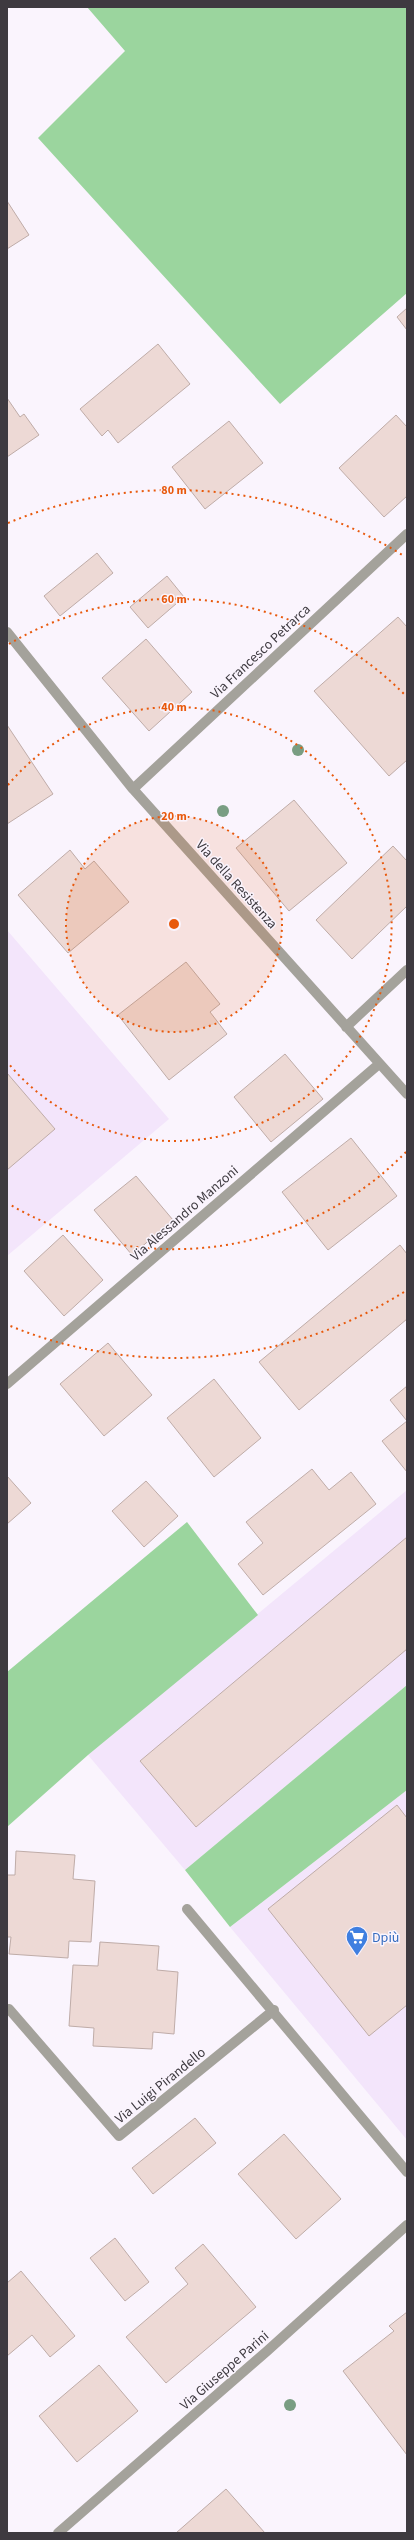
<svg xmlns="http://www.w3.org/2000/svg" width="414" height="2540" viewBox="0 0 414 2540" font-family="'Source Sans 3',sans-serif">
  <style>
    .built { fill: #f3e5fb }
    .green { fill: #9bd59e }
    .building { fill: #edd9d5; stroke: #bfaca8 }
    .lines { fill: none; stroke-linecap: round; stroke-linejoin: round }
    .street { stroke: #a4a29b; stroke-width: 10 }
    .tree { fill: #799d82 }
    .ring { fill: none; stroke: #e8590c; stroke-width: 2; stroke-dasharray: 2 4 }
    .labels { text-anchor: middle; stroke-width: 3; stroke-linejoin: round; paint-order: stroke }
    .street-label { font-size: 14px; fill: #3e3a40; stroke: #faf4fd }
    .shop-label { font-size: 14px; fill: #366cbe; stroke: #faf4fd; text-anchor: start }
    .centre { fill: #e8590c; stroke: #faf4fd; stroke-width: 2 }
    .ring-label { font-size: 12px; text-anchor: middle; font-weight: bold; fill: #e8590c; stroke: #faf4fd; stroke-width: 3; stroke-linejoin: round; paint-order: stroke }
  </style>
  <rect width="100%" height="100%" fill="#faf4fd"/>
  <!-- built -->
  <path class="built" d="M 7,930 L 169,1119 L 7,1256 Z
    M 407,1490 L 407,1685 L 185,1870 L 88,1755 Z
    M 407,1790 L 407,2140 L 230,1927 Z"/>
  <!-- green -->
  <path class="green" d="M 87,7 L 407,7 L 407,293 L 280,404 L 38,138 L 125,51 Z
    M 187,1522 L 258,1615 L 88,1755 L 7,1827 L 7,1672 Z
    M 407,1685 L 407,1790 L 230,1927 L 185,1870 Z"/>
  <!-- building -->
  <path class="building" d="M 7,201 L 29,235 L 7,249 Z
    M 407,308 L 407,330 L 397,317 Z
    M 158,344 L 190,384 L 118,443 L 108,430 L 102,436 L 80,409 Z
    M 7,398 L 20,417 L 24,414 L 39,435 L 7,457 Z
    M 396,415 L 407,427 L 407,496 L 384,517 L 339,468 Z
    M 229,421 L 263,463 L 205,509 L 172,467 Z
    M 97,553 L 113,573 L 60,616 L 44,596 Z
    M 167,576 L 184,597 L 148,628 L 130,607 Z
    M 398,617 L 407,627 L 407,760 L 389,776 L 314,691 Z
    M 146,639 L 192,692 L 149,731 L 102,678 Z
    M 7,725 L 53,794 L 7,824 Z
    M 294,800 L 347,863 L 289,911 L 236,848 Z
    M 393,846 L 407,861 L 407,906 L 352,959 L 316,920 Z
    M 70,850 L 85,869 L 94,861 L 129,902 L 68,953 L 18,895 Z
    M 186,962 L 220,1004 L 210,1012 L 227,1034 L 169,1080 L 118,1015 Z
    M 285,1054 L 323,1099 L 271,1142 L 234,1097 Z
    M 7,1073 L 55,1129 L 7,1170 Z
    M 351,1138 L 397,1196 L 328,1250 L 282,1192 Z
    M 136,1176 L 173,1220 L 132,1255 L 94,1210 Z
    M 63,1235 L 103,1280 L 64,1316 L 24,1271 Z
    M 400,1245 L 407,1254 L 407,1319 L 299,1410 L 259,1362 Z
    M 108,1343 L 152,1395 L 104,1436 L 60,1384 Z
    M 214,1379 L 261,1438 L 214,1477 L 167,1418 Z
    M 407,1386 L 407,1472 L 382,1441 L 407,1421 L 390,1400 Z
    M 312,1469 L 329,1490 L 351,1472 L 376,1504 L 263,1595 L 238,1564 L 263,1543 L 246,1522 Z
    M 7,1476 L 31,1503 L 7,1524 Z
    M 146,1481 L 178,1516 L 144,1547 L 112,1511 Z
    M 407,1537 L 407,1649 L 196,1827 L 140,1761 Z
    M 397,1805 L 407,1818 L 407,2005 L 369,2036 L 268,1909 Z
    M 16,1851 L 75,1855 L 73,1879 L 95,1881 L 91,1942 L 69,1941 L 68,1958 L 9,1954 L 11,1937 L 7,1937 L 7,1875 L 15,1875 Z
    M 100,1942 L 159,1946 L 157,1970 L 178,1972 L 174,2034 L 153,2032 L 152,2049 L 93,2046 L 94,2028 L 69,2026 L 73,1965 L 98,1966 Z
    M 195,2118 L 216,2143 L 153,2194 L 132,2168 Z
    M 284,2134 L 341,2199 L 296,2239 L 238,2174 Z
    M 115,2238 L 149,2282 L 125,2301 L 90,2258 Z
    M 203,2244 L 256,2307 L 166,2383 L 126,2337 L 188,2284 L 175,2268 Z
    M 21,2271 L 75,2336 L 50,2357 L 32,2335 L 7,2356 L 7,2283 Z
    M 407,2312 L 407,2455 L 343,2371 L 394,2331 L 389,2326 Z
    M 99,2365 L 138,2411 L 77,2462 L 39,2416 Z
    M 226,2489 L 265,2533 L 176,2533 Z"/>
  <g class="lines">
    <!-- street -->
    <path class="street" d="M 7,632 L 133,789 L 407,1094
      M 133,789 L 407,534
      M 346,1027 L 407,970
      M 7,1384 L 379,1064
      M 187,1909 L 407,2172
      M 9,2009 L 119,2136 L 274,2010
      M 58,2533 L 266,2352 L 407,2225"/>
  </g>
  <!-- trees -->
  <g class="tree">
    <circle cx="298" cy="750" r="6"/>
    <circle cx="223" cy="811" r="6"/>
    <circle cx="290" cy="2405" r="6"/>
  </g>
  <!-- distance rings -->
  <circle cx="174" cy="924" r="108" fill="#e8590c" fill-opacity=".12"/>
  <g class="ring">
    <circle cx="174" cy="924" r="108"/>
    <path d="M8 785A217 217 0 1 1 8 1063"/>
    <path d="M406 1152A325 325 0 0 1 9 1204M9 644A325 325 0 0 1 406 696"/>
    <path d="M404 1292A434 434 0 0 1 8 1325M8 523A434 434 0 0 1 404 556"/>
  </g>
  <!-- icons -->
  <defs>
    <g id="supermarket-pin" transform="scale(1.15)"><path d="M0 17L-7.5 6A9.5 9.5 0 1 1 7.5 6Z" fill="#3f7fe0" stroke="#faf4fd"/><path d="M-6-5.5h2.5l.6 2H6L4.5 2H-2.5L-4.4-4H-6ZM-1.5 3.2a1.3 1.3 0 1 0 .1 0ZM3 3.2a1.3 1.3 0 1 0 .1 0Z" fill="#fff"/></g>
  </defs>
  <g fill-rule="evenodd">
    <use href="#supermarket-pin" x="357" y="1937"/>
  </g>
  <g class="labels">
    <!-- street labels -->
    <g class="street-label">
      <text transform="translate(260 651) rotate(-43)" y="5">Via Francesco Petrarca</text>
      <text transform="translate(237 884) rotate(48)" y="5">Via della Resistenza</text>
      <text transform="translate(184 1213) rotate(-41)" y="5">Via Alessandro Manzoni</text>
      <text transform="translate(160 2085) rotate(-39)" y="5">Via Luigi Pirandello</text>
      <text transform="translate(224 2370) rotate(-41)" y="5">Via Giuseppe Parini</text>
    </g>
    <!-- shop labels -->
    <g class="shop-label">
      <text x="372" y="1942">Dpiù</text>
    </g>
  </g>
  <circle cx="174" cy="924" r="6" class="centre"/>
  <g class="ring-label">
    <text x="174" y="494">80 m</text>
    <text x="174" y="603">60 m</text>
    <text x="174" y="711">40 m</text>
    <text x="174" y="820">20 m</text>
  </g>
  <!-- border -->
  <rect width="414" height="2540" fill="none" stroke="#3e3a40" stroke-width="16"/>
</svg>
